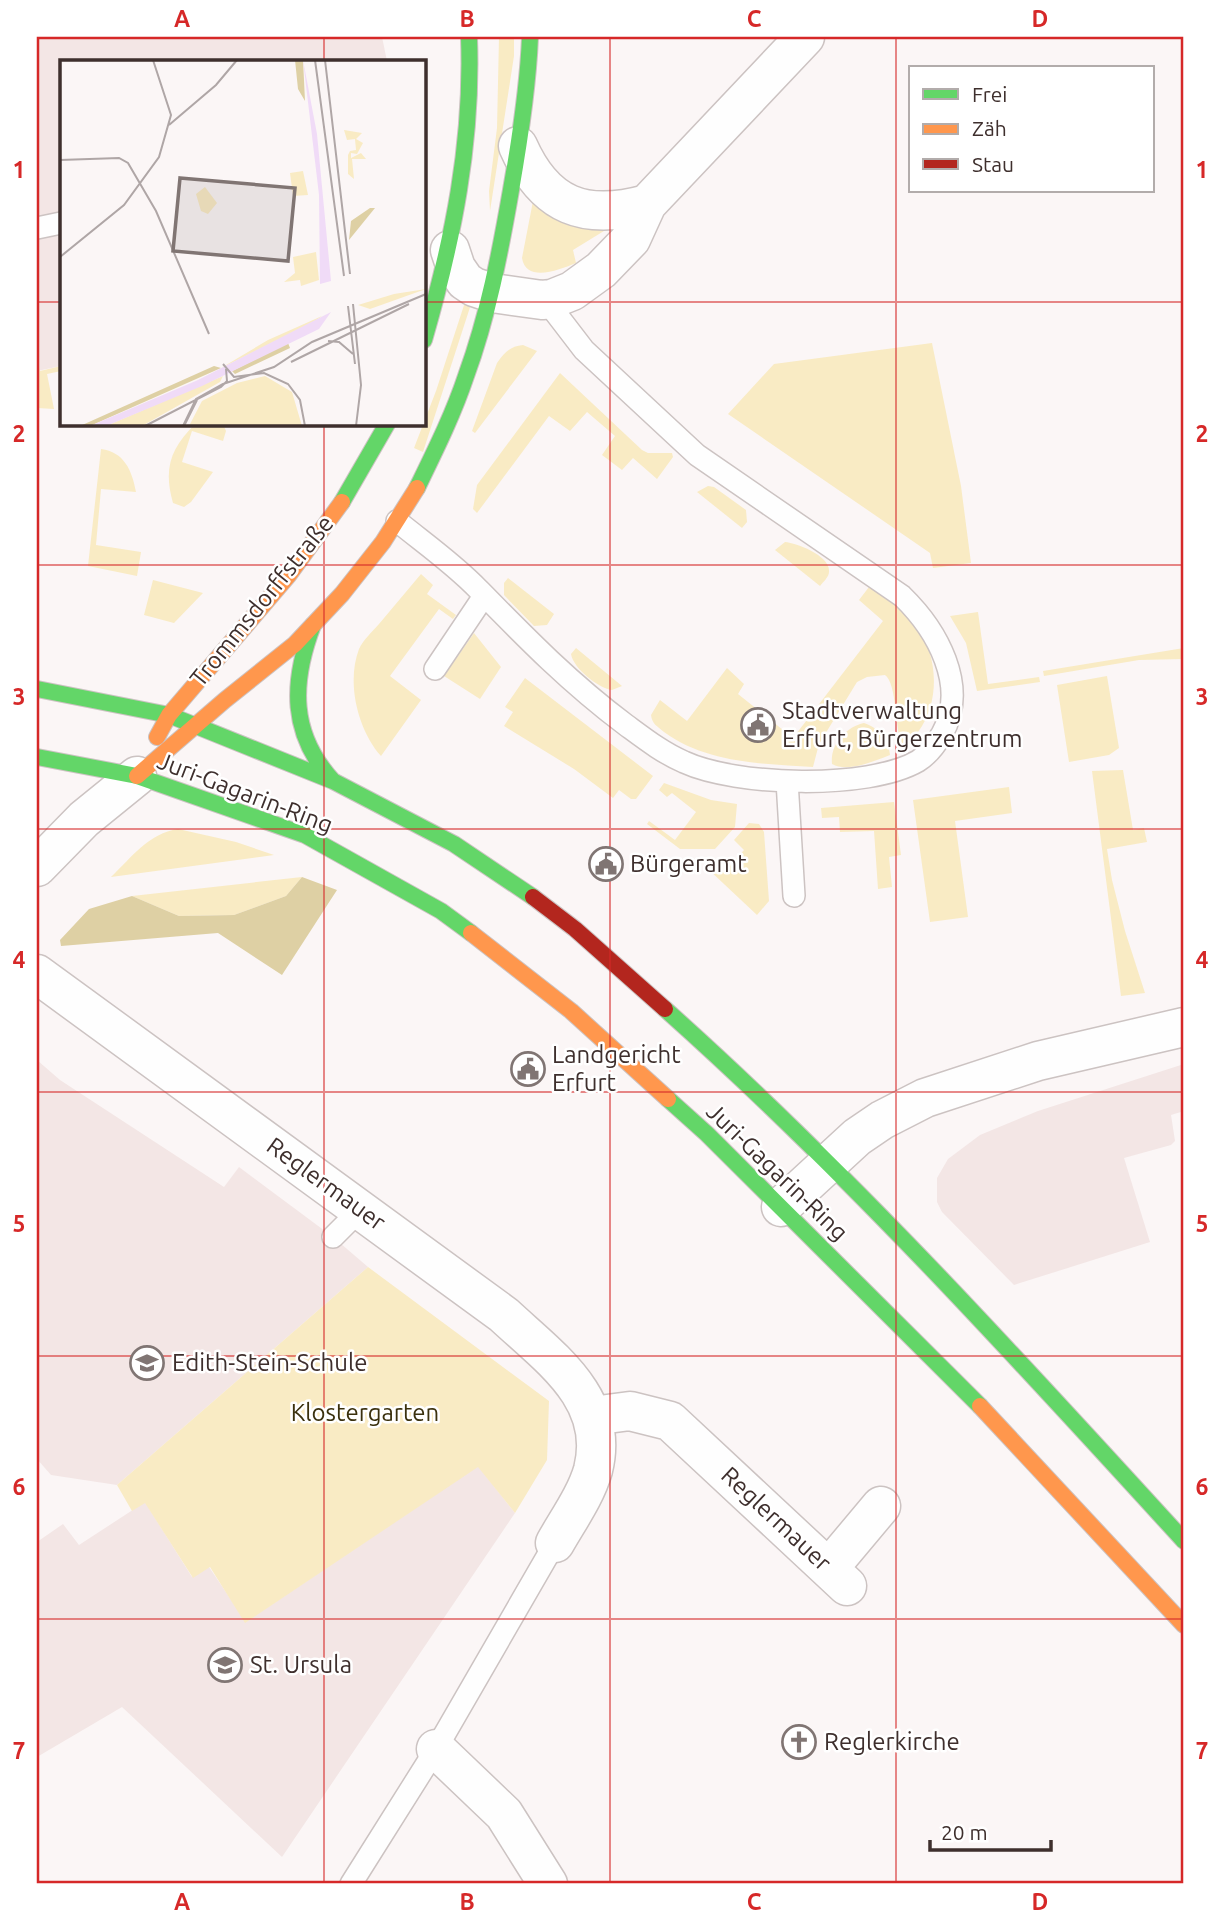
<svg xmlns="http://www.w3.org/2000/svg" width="1221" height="1921" viewBox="0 0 1221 1921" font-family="Ubuntu,sans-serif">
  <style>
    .built { fill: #f3e6e5 }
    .green { fill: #f9ebc4 }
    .forest { fill: #ded0a4 }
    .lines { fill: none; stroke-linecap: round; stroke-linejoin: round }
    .lane-casing { stroke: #ccc3c2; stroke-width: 24 }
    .street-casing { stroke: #ccc3c2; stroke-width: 41 }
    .fast-casing { stroke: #ccc3c2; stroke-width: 18 }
    .slow-casing { stroke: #ccc3c2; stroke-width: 18 }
    .jam-casing { stroke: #ccc3c2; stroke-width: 18 }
    .lane { stroke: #fefefe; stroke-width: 21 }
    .street { stroke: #fefefe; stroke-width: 38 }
    .fast { stroke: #63d668; stroke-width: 16 }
    .slow { stroke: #ff974d; stroke-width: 16 }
    .jam { stroke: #b3261e; stroke-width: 16 }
    .grid { fill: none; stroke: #d62828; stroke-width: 2; stroke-opacity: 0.55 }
    .labels { text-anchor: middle; stroke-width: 5; stroke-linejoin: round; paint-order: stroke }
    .street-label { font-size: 24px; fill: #3e2f2d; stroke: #fff }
    .poi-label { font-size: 24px; fill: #3e2f2d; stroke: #fff; text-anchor: start }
    .park-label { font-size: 24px; fill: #3b310e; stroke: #fff }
    .inset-road { fill: none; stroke: #afa6a6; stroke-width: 2 }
    .view { fill: #807573; fill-opacity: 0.15; stroke: #807573; stroke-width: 3.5 }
    .inset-edge { fill: none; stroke: #3e2f2d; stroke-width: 3.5 }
    .neatline { fill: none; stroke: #d62828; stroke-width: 2.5 }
    .grid-label { font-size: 23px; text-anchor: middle; font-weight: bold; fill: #d62828 }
  </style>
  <rect width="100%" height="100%" fill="#fbf6f6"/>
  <!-- built -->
  <path class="built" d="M 37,37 L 382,37 L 387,61 L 61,61 L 61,366 L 37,371 Z
    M 37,1060 L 60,1080 L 224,1187 L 239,1167 L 333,1237 L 368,1267 L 117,1485 L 51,1475 L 37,1459 Z
    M 1184,1064 L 1184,1111 L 1171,1115 L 1175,1141 L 1171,1145 L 1124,1158 L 1150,1242 L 1014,1285 L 942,1212 L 937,1202 L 937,1178 L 948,1159 L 980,1135 L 1038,1111 Z
    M 478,1466 L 515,1513 L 282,1857 L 122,1707 L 37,1757 L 37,1542 L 63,1524 L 79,1545 L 145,1502 L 192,1577 L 209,1567 L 246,1622 Z"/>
  <!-- green -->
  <path class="green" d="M 499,37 L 514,37 L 514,56 L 490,211 L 489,191 L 497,128 Z
    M 533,201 L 617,223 L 573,250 L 576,263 C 559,270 526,283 522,258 Z
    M 474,295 L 423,452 L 414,448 L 436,391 L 467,296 Z
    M 932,343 L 961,486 L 971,563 L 933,568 L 930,553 L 728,414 L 774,364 Z
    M 523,345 L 537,351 L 475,433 L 472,431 L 497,363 C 504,353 510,346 523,345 Z
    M 37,355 L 40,371 L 61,366 L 61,371 L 47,374 L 54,409 L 37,408 Z
    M 560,373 L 642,450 L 648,453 L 672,453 L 673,457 L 657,479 L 633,458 L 622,470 L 602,455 L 615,436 L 587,412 L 570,431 L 549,416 L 477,513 L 473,509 L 477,485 Z
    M 195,424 L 223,424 L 226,431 L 223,441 L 192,431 L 182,462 L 213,472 L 191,502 L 184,507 L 173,503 C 163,468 171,448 195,424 Z
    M 101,449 C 124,452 132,470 136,492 L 101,489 L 96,545 L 141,552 L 137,576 L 88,566 Z
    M 708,486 L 714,487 L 746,510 L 747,522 L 742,528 L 697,492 Z
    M 785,542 C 797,543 831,556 829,572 C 829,577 823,582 820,586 L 775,550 Z
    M 421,574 L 433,585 L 427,594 L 456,615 L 453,619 L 439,609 L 390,676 L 421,700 L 381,756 C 358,730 346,683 359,649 C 363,640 372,632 379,624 C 393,607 407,591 421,574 Z
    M 508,578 L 554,614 L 547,625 L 534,626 L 504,595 L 504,583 Z
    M 153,580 L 203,593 L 174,623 L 144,615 Z
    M 869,587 C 884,598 905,609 916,624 C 938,655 941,701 918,732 C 914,737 907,742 902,746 C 895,730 897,683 885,675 L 867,677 L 857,682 L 819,744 L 813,767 C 763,764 706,763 664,732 C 657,726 652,724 651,715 L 660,700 L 687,721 L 727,668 L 744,684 L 738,694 L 793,738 L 883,621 L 859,600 Z
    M 978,612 L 988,684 L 1039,677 L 1040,682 L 977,691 L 966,643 L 950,616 Z
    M 474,633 L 501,667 L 480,699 L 444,676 Z
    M 576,648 L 622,686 L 612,690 C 598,688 573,668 571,654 Z
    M 1184,648 L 1184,659 L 1139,660 L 1044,676 L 1043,671 Z
    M 1107,676 L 1119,748 L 1109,755 L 1069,762 L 1057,685 Z
    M 525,678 L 653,776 L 636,799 L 631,799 L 619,790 L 613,798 L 574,769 L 504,726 L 513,712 L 505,707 Z
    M 864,723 C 879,728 889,740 890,755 C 874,761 848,773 832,764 C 830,744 846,727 864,723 Z
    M 1123,770 L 1133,830 L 1144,828 L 1147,842 L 1107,849 L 1112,880 L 1125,931 L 1145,993 L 1121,996 L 1092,771 Z
    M 664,783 L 711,800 L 737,804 L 735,827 L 715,849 L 680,849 L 647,824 L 649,821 L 675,840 L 696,812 L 672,793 L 667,797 L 659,790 Z
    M 1009,787 L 1012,813 L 955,821 L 968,917 L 930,922 L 913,800 Z
    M 894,802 L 901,855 L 889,857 L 892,887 L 878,889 L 874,831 L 840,832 L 839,817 L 822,818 L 821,808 Z
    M 749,823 L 759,824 L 764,832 L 769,901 L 757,915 L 708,869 L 713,864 L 724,873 L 744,850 L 734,840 Z
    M 178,829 L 236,842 L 274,855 L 111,877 C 132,857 149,833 178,829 Z
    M 302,877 L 286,896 L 234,915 L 179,916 L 132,896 Z
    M 368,1267 L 549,1401 L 547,1460 L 515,1513 L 478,1467 L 245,1623 L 210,1567 L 193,1578 L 145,1503 L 132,1511 L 117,1485 Z"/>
  <!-- forest -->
  <path class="forest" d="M 302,877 L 337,890 L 282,975 L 218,933 L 61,946 L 60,940 L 89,909 L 132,896 L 179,916 L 234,915 L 286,896 Z"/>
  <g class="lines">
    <!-- lane casing -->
    <g class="lane-casing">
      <path id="lane" d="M 37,228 L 61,223
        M 397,521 C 424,543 454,564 478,589 C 527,639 570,683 626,725 C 645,739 663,753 684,762 C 736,786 868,790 918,761 C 928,755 936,744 942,734 C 969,686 937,630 902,596 L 697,455 L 584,350 L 551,307 L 542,300
        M 435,669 L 484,596
        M 787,781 L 794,896
        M 333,1237 L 361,1209
        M 351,1884 L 436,1749 L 555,1543"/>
    </g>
    <!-- street casing -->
    <g class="street-casing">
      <path id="street" d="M 518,146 C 545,207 585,221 647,204
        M 450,250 L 456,268 L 465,281 L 474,287 L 492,293 L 542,300 L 552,299 L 572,291 L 601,270 L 631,239 L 647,204 L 805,37
        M 37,867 L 84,819 L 137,776
        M 37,974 L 504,1315 C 550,1358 611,1399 593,1470 C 586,1495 568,1520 555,1543
        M 781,1207 L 857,1137 L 882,1120 L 925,1098 L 1038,1061 L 1184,1027
        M 592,1416 L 630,1411 L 670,1421 L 847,1586
        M 829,1568 L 881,1506
        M 436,1749 L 504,1814 L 548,1884"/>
    </g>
    <!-- fast casing -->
    <g class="fast-casing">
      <path id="fast" d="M 424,340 C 453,240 473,142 469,37
        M 417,488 C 435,451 453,415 466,376 C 488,316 500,253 511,190 C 520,139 528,88 530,37
        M 342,502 L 387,424
        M 313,625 C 291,683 290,734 333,781
        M 37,689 L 169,715 L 333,781 L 454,844 L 533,897
        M 37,757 L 137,776 L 305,835 L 441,911 L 471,933
        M 665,1009 C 850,1174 1017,1358 1184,1541
        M 668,1099 L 707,1134 L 980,1406"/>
    </g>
    <!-- slow casing -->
    <g class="slow-casing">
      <path id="slow" d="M 157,737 L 169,715 L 288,576 L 342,502
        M 137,776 L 225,700 L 295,644 L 342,594 L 383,542 L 417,488
        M 471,933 L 571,1011 L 668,1099
        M 980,1406 L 1184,1625"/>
    </g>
    <!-- jam casing -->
    <g class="jam-casing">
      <path id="jam" d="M 533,897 L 575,929 L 665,1009"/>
    </g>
    <!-- lane -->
    <use href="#lane" class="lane"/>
    <!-- street -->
    <use href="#street" class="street"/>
    <!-- fast -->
    <use href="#fast" class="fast"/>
    <!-- slow -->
    <use href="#slow" class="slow"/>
    <!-- jam -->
    <use href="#jam" class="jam"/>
  </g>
  <!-- grid -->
  <path class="grid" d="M 324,37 L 324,61M 610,37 L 610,1884M 896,37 L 896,1884M 37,302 L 61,302M 424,302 L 1184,302M 324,424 L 324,1884M 37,565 L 1184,565M 37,829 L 1184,829M 37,1092 L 1184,1092M 37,1356 L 1184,1356M 37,1619 L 1184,1619"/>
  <!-- icons -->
  <defs>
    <g id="civic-ring" transform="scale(1.75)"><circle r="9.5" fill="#fff" stroke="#807573" stroke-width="1.5"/><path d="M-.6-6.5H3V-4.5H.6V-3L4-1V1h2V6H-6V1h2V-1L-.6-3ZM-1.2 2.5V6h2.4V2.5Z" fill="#807573"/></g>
    <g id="school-ring" transform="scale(1.75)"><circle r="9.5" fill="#fff" stroke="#807573" stroke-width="1.5"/><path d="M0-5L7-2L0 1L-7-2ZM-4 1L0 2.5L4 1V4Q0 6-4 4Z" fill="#807573"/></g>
    <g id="church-ring" transform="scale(1.75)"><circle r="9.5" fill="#fff" stroke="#807573" stroke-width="1.5"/><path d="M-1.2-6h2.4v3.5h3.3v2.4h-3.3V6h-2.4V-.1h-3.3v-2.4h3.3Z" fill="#807573"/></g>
  </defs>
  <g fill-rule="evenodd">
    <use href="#civic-ring" x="758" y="725"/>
    <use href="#civic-ring" x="606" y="864"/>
    <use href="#civic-ring" x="528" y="1069"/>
    <use href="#school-ring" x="147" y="1363"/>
    <use href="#school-ring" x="225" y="1665"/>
    <use href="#church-ring" x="799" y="1742"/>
  </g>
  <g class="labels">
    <!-- street labels -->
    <g class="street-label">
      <text transform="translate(262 601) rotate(-51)" y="8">Trommsdorffstraße</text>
      <text transform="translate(245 793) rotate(21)" y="8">Juri-Gagarin-Ring</text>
      <text transform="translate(777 1172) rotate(44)" y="8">Juri-Gagarin-Ring</text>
      <text transform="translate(326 1184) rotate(36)" y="8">Reglermauer</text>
      <text transform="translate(776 1519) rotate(43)" y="8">Reglermauer</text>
    </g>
    <!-- poi labels -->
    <g class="poi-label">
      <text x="782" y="719">Stadtverwaltung<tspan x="782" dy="28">Erfurt, Bürgerzentrum</tspan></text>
      <text x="630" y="872">Bürgeramt</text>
      <text x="552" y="1063">Landgericht<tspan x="552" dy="28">Erfurt</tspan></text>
      <text x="172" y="1371">Edith-Stein-Schule</text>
      <text x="250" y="1673">St. Ursula</text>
      <text x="824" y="1750">Reglerkirche</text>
    </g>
    <!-- park labels -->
    <g class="park-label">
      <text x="365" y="1421">Klostergarten</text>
    </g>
  </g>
  <!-- overview -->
  <g transform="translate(60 60)">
    <rect width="366" height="366" fill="#fbf6f6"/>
    <path d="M 284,70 L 302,73 L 296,79 L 303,83 L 297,94 L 291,93 L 291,98 L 301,93 L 306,99 L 292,99 L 294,119 L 288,114 L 288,95 L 290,91 L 296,90 L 295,79 L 287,80 ZM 243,111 L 248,135 L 233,136 L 230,113 ZM 145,127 L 157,143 L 148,154 L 141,151 L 136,134 ZM 256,192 L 259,220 L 241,226 L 240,220 L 224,222 L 235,213 L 233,197 ZM 366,229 L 310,249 L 298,245 L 334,234 ZM 262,256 L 251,264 L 161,308 L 208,280 ZM 163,316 L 160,322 L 82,366 L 46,366 ZM 205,316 L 232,332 L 242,366 L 129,366 L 142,341 L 177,323 Z" fill="#f9ebc4"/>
    <path d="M 235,0 L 243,0 L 245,41 L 238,29 ZM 310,148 L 315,148 L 289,180 L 291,161 ZM 228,283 L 230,288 L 175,314 L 172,311 ZM 154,306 L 161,308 L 30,366 L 20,366 Z" fill="#ded0a4"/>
    <path d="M 243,0 L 257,74 L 271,221 L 260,224 L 259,135 ZM 271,252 L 259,269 L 142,326 L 46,366 L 30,366 L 138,320 Z" fill="#f0dbf7"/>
    <path class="inset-road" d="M 255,0 L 284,216M 265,0 L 290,214M 109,65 L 156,25 L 177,0M 0,100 L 59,98 L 68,103 L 96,151 L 149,274M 0,197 L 64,145 L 99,97 L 111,55 L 93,0M 293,244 L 301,325 L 296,366M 288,246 L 295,304M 268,281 L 279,282 L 293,294M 231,302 L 349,244M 163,304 L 174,317 L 204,313 L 228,324 L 240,340 L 245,366M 85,366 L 161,327 L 167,321 L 166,309M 123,366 L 136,339 L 163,324 L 214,307 L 252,282 L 366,234M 124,366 L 137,340"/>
    <path class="view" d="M 120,118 L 235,128 L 228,201 L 113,191 Z"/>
    <rect width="366" height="366" class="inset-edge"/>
  </g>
  <!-- border -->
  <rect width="1221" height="1921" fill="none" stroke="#ffffff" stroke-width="77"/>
  <!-- legend -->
  <rect x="909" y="66" width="245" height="126" fill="#ffffff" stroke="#b2acab" stroke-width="2"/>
  <rect x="923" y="89" width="35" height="10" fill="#63d668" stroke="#b2acab" stroke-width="2"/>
  <text x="972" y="102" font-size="21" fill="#3e2f2d">Frei</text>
  <rect x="923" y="124" width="35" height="10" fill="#ff974d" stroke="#b2acab" stroke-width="2"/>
  <text x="972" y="136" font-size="21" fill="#3e2f2d">Zäh</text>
  <rect x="923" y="159" width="35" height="10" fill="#b3261e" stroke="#b2acab" stroke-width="2"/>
  <text x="972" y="172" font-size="21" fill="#3e2f2d">Stau</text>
  <!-- scale -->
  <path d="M930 1840v10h121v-10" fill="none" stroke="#3e2f2d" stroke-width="3.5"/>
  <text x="941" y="1840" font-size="21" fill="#3e2f2d" stroke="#ffffff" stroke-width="5" paint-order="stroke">20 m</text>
  <rect x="38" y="38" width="1144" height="1844" class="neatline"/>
  <g class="grid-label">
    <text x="182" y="27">A</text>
    <text x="467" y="27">B</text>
    <text x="754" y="27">C</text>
    <text x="1040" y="27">D</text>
    <text x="19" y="178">1</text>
    <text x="1202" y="178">1</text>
    <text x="19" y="442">2</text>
    <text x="1202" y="442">2</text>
    <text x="19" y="705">3</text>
    <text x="1202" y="705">3</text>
    <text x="19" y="968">4</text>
    <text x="1202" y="968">4</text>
    <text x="19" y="1232">5</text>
    <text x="1202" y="1232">5</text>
    <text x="19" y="1495">6</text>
    <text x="1202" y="1495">6</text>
    <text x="19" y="1759">7</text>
    <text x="1202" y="1759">7</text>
    <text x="182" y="1910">A</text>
    <text x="467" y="1910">B</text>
    <text x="754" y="1910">C</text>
    <text x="1040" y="1910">D</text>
  </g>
</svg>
